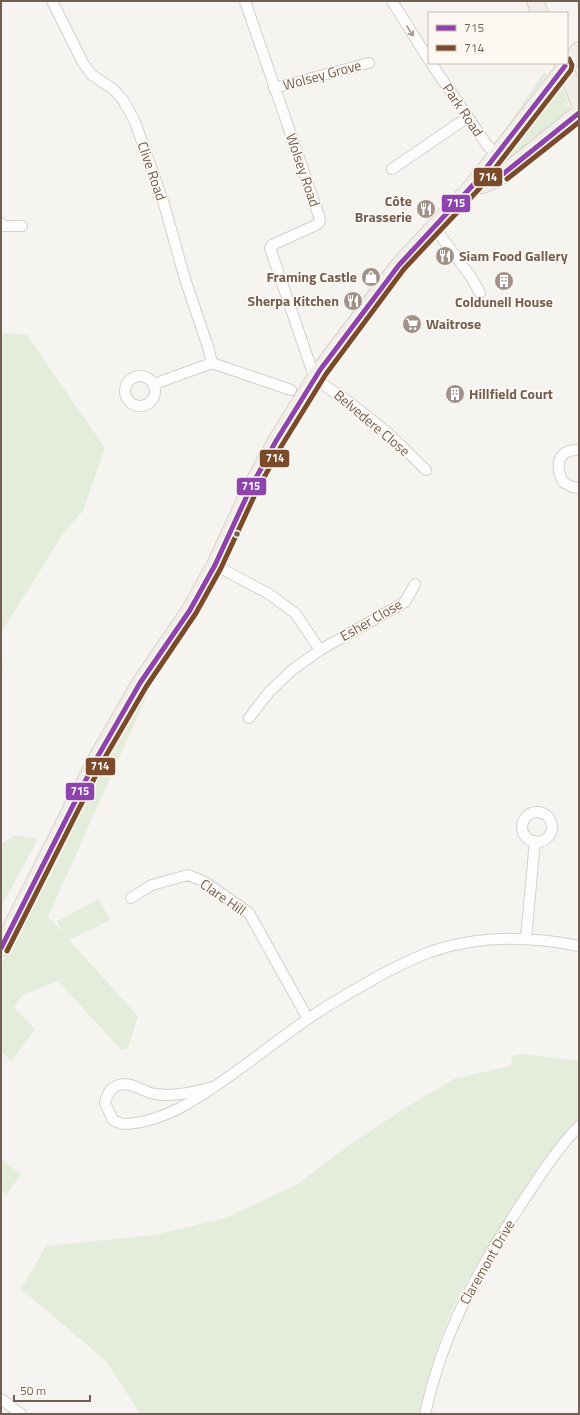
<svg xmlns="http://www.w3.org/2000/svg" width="580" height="1415" viewBox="0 0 580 1415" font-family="'Titillium Web',sans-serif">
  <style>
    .green { fill: #e4eddc }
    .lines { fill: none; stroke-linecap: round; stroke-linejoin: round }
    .street-casing { stroke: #d4d0cb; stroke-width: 12 }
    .primary-casing { stroke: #d8d1cd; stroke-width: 18 }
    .street { stroke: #fefdfd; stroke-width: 10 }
    .primary { stroke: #f1eee8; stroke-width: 16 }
    .bus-1-casing { stroke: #fdf9f2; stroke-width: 8 }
    .bus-2-casing { stroke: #fdf9f2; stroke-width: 8 }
    .bus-1 { stroke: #8e44ad; stroke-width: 5 }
    .bus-2 { stroke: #7a4b2a; stroke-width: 5 }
    .oneway { stroke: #a4968d }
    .bus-dot { fill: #735e51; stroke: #fdf9f2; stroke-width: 1.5 }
    .labels { text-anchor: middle; stroke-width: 3; stroke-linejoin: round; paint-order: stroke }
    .street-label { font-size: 14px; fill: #735e51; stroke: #fdf9f2 }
    .poi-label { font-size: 14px; font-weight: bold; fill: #735e51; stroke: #fdf9f2; text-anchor: end }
    .line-badge { stroke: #fdf9f2; stroke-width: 1.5 }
    .badge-label { font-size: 11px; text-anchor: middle; font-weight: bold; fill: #fff }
  </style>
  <rect width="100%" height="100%" fill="#f6f4f0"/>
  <!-- green -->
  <path class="green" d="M 544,72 L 547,74 L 501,139 L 499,138 Z
    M 562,87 L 571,111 L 492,174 L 533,115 Z
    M 1,333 L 27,335 L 105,448 L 83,511 L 63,534 L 1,633 L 3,674 L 1,677 Z
    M 153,682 L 48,917 L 63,932 L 57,921 L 99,899 L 110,920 L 69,940 L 138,1016 L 128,1048 L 121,1050 L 58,981 L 22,995 L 14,1008 L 35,1029 L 12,1061 L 1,1052 L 1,964 L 57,863 L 87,795 Z
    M 15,835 L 38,839 L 1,907 L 1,844 Z
    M 522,1054 L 579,1061 L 579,1118 C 556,1142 538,1171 520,1199 C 492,1240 462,1283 444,1329 C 433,1356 427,1386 421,1414 L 140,1414 L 106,1361 L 21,1289 L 46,1246 L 155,1235 L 225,1218 L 298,1184 L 345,1148 L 406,1107 L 456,1078 L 511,1066 L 512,1056 Z
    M 1,1159 L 21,1174 L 7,1194 L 1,1190 Z"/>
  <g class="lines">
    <!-- street casing -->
    <g class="street-casing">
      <path id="street" d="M 52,1 L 83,63 L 92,75 L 113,89 L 123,100 L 135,122 L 164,204 L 185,279 L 208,347 L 212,363 L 291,390
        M 245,1 L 320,219 L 319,223 L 314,226 L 272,245 L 270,248 L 315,379 L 349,402 L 387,432 L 426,470
        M 392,1 L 429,60
        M 431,63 L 487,145 L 497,155
        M 274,88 L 369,63
        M 392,169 L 468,117
        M 1,223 L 2,226 L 22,226
        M 434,227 L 471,277 L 480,293
        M125 391a15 15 0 1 1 30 0a15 15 0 1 1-30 0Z
        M 154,384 L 212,363
        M 579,450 C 557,449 555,466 563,482 L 572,487 L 579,488
        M 215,565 L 269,594 L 295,613 L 320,650
        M 249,718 L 269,692 L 291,671 L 320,650 L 405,602 L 415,584
        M522 827a15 15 0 1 1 30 0a15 15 0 1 1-30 0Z
        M 131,898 L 152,885 L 188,875 L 205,882 L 249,913 L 308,1019
        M 526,938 L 535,841
        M 213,1087 C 194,1092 175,1097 155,1094 C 143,1092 131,1081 119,1085 C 110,1087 107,1095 105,1103 L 113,1120 C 116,1121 120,1124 124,1124 C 144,1124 170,1114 187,1104 C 236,1076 278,1037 326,1007 C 359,987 394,966 430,952 C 478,935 530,936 579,946
        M 1,1399 L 21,1414
        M 425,1414 C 442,1335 475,1275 518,1209 C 537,1180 556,1150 579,1126"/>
    </g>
    <!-- primary casing -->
    <g class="primary-casing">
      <path id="primary" d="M 535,1 L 540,13
        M 563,63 L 579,102
        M 473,185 L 483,185 L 497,179 L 579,113
        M 1,948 L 98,756 L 140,683 L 190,610 L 215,565 L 251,487 L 276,441 L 320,370 L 399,265 L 473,185 L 579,50"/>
    </g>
    <!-- street -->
    <use href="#street" class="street"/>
    <!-- primary -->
    <use href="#primary" class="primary"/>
    <!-- bus-1 casing -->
    <g class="bus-1-casing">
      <path id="bus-1" d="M 503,174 L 579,113
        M 1,948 L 98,756 L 140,683 L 190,610 L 215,565 L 251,487 L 276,441 L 320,370 L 399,265 L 473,185 L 565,66"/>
    </g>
    <!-- bus-2 casing -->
    <g class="bus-2-casing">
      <path id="bus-2" d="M 507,179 L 579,122
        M 7,951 L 104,759 L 146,687 L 196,613 L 221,568 L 257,490 L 282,445 L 326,374 L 404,269 L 479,189 L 571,70 L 572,65 L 569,59"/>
    </g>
    <!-- bus-1 -->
    <use href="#bus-1" class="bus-1"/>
    <!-- bus-2 -->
    <use href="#bus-2" class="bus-2"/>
  </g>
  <!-- one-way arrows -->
  <defs><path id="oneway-shaft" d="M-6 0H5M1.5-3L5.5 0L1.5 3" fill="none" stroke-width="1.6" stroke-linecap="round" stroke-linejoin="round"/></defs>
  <use class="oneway" href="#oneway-shaft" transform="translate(410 31) rotate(58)"/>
  <!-- icons -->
  <defs>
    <g id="restaurant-disc" transform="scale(1)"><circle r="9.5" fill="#a19289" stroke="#fdf9f2"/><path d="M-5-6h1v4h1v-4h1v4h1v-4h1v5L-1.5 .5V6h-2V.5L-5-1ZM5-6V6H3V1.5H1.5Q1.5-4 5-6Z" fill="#fff"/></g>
    <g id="shop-disc" transform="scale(1)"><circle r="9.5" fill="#a19289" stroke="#fdf9f2"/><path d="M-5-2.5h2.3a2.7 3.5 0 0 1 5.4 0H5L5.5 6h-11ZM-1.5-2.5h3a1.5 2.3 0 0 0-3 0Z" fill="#fff"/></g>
    <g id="building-disc" transform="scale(1)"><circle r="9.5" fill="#a19289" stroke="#fdf9f2"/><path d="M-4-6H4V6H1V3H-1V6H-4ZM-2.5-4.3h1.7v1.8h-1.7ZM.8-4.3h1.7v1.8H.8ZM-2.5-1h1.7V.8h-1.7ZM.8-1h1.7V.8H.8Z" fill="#fff"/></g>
    <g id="supermarket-disc" transform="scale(1)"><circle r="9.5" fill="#a19289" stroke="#fdf9f2"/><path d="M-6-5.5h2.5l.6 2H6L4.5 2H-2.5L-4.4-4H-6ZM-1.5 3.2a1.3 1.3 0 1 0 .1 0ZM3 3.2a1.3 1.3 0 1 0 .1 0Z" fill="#fff"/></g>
  </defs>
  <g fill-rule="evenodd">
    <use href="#restaurant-disc" x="426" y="209"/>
    <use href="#restaurant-disc" x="445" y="256"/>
    <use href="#shop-disc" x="371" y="277"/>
    <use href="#building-disc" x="504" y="281"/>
    <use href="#restaurant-disc" x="353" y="301"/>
    <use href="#supermarket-disc" x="412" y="324"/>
    <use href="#building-disc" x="455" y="394"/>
  </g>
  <!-- markers -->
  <circle class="bus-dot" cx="237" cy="534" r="3.5"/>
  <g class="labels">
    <!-- street labels -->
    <g class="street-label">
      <text transform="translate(322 75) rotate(-15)" y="5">Wolsey Grove</text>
      <text transform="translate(463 110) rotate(56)" y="5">Park Road</text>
      <text transform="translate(303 170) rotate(71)" y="5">Wolsey Road</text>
      <text transform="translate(152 171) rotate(71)" y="5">Clive Road</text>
      <text transform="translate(372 423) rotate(40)" y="5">Belvedere Close</text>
      <text transform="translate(371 620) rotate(-30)" y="5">Esher Close</text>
      <text transform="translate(223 897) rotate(35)" y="5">Clare Hill</text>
      <text transform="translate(487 1262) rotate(-60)" y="5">Claremont Drive</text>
    </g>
    <!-- poi labels -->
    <g class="poi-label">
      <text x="412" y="206">Côte<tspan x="412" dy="16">Brasserie</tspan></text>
      <text x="459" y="261" text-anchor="start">Siam Food Gallery</text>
      <text x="357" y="282">Framing Castle</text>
      <text x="339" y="306">Sherpa Kitchen</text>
      <text x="504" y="307" text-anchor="middle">Coldunell House</text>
      <text x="426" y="329" text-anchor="start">Waitrose</text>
      <text x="469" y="399" text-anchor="start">Hillfield Court</text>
    </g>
  </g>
  <g class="line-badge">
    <rect x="473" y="167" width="30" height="20" rx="4" fill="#7a4b2a"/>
    <rect x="441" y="194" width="30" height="19" rx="4" fill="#8e44ad"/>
    <rect x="259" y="449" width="31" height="19" rx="4" fill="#7a4b2a"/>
    <rect x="236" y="477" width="31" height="19" rx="4" fill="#8e44ad"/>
    <rect x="85" y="757" width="31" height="19" rx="4" fill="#7a4b2a"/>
    <rect x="65" y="782" width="30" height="19" rx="4" fill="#8e44ad"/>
  </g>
  <g class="badge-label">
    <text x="488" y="181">714</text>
    <text x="456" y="207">715</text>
    <text x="275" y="462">714</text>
    <text x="251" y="490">715</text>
    <text x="100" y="770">714</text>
    <text x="80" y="795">715</text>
  </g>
  <!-- border -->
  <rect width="580" height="1415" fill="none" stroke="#735e51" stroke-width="4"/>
  <!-- legend -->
  <rect x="428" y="12" width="140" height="52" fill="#fdf9f2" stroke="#c6bbb2"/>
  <rect x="436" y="25" width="20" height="6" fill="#8e44ad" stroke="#c6bbb2"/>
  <text x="464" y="32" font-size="12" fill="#735e51">715</text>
  <rect x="436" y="45" width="20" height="6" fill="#7a4b2a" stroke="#c6bbb2"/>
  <text x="464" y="52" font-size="12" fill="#735e51">714</text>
  <!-- scale -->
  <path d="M14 1395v6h76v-6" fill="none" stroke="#735e51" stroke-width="2"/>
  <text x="20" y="1395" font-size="12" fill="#735e51" stroke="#fdf9f2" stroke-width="3" paint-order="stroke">50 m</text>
</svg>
